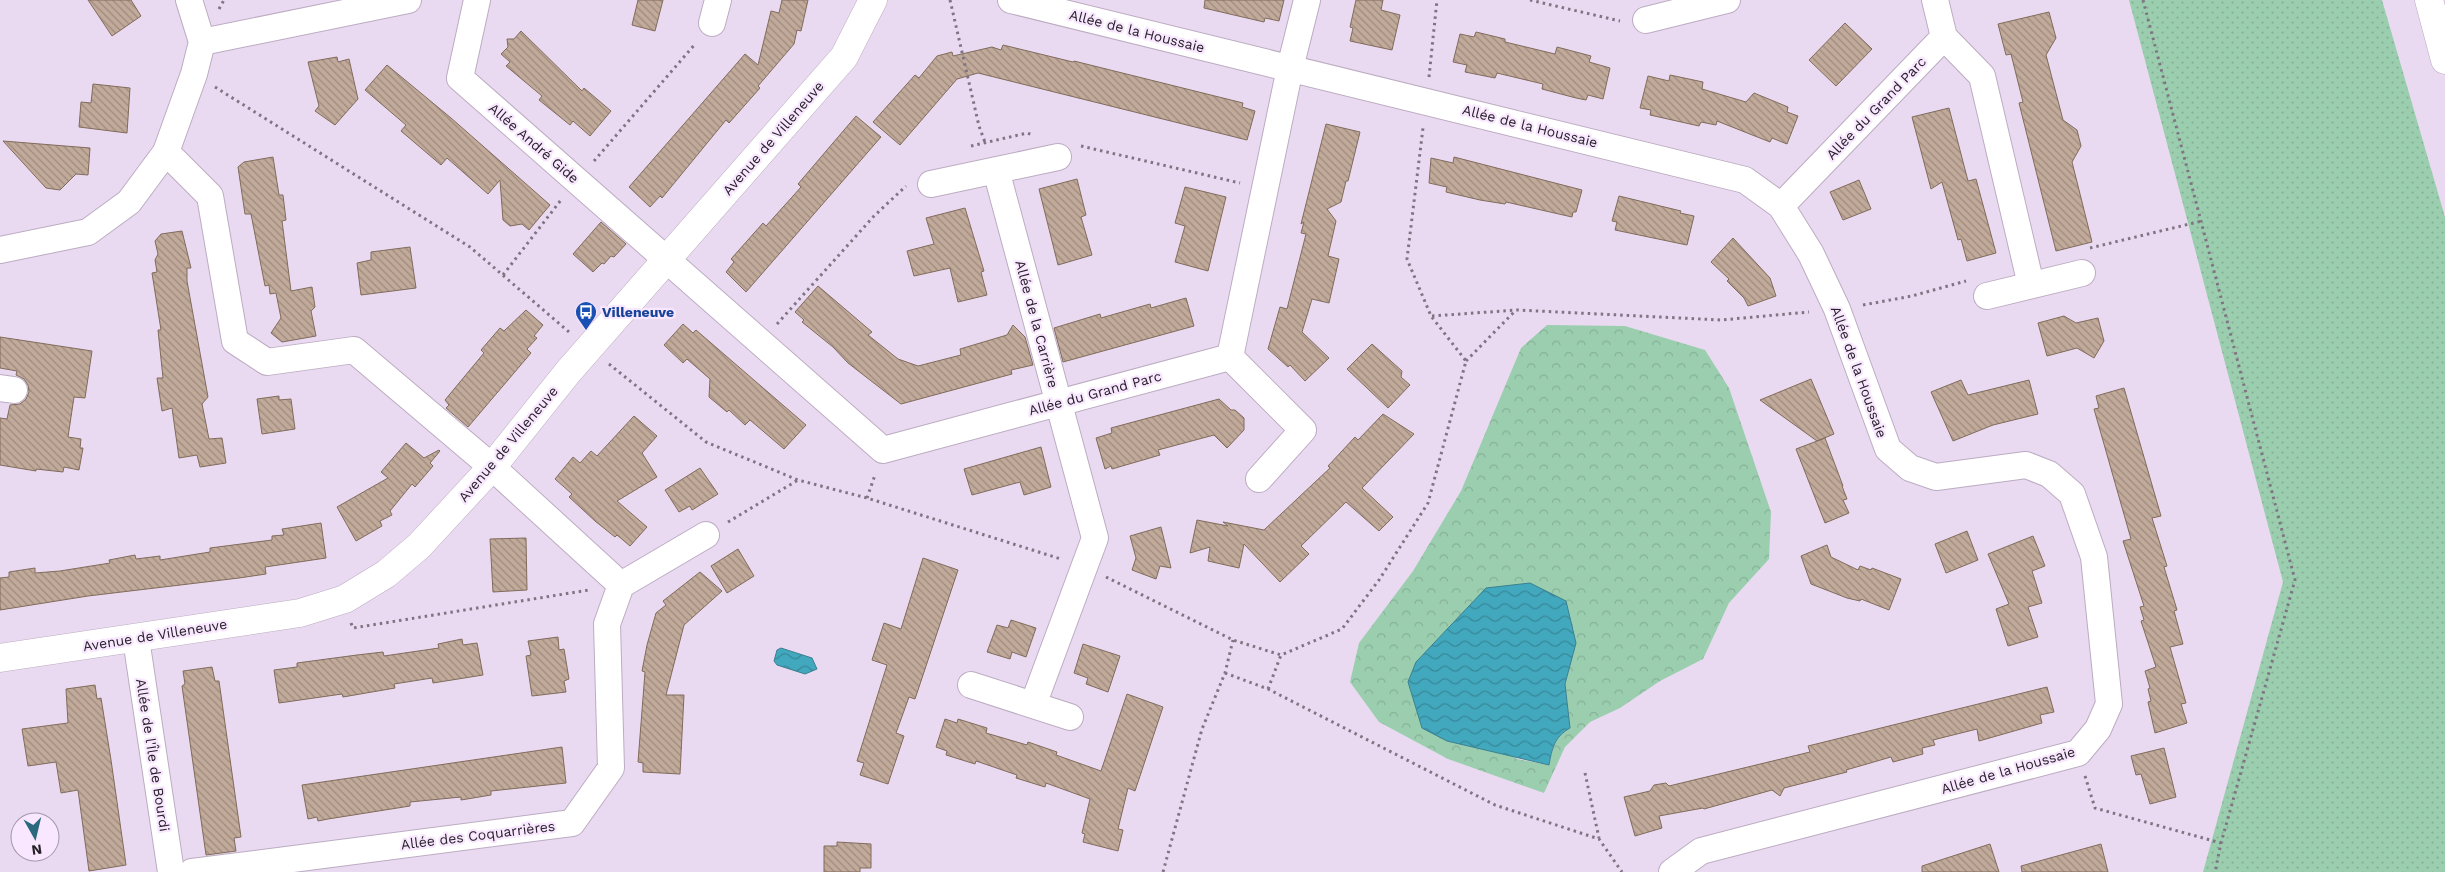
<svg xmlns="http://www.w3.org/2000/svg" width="2445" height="872" viewBox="0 0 2445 872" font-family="'Work Sans',sans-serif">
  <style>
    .forest { fill: url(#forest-crowns); fill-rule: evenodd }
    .park { fill: url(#park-dots) }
    .water { fill: url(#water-waves); stroke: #3a8091 }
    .building { fill: url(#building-back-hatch); stroke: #806b5c }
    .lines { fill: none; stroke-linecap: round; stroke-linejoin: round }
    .street-casing { stroke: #bcacc2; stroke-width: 28 }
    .secondary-casing { stroke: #bcacc2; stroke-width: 29 }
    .path { stroke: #7f7483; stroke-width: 3; stroke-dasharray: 2.5 4; stroke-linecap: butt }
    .street { stroke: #fff; stroke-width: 26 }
    .secondary { stroke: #fff; stroke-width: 28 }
    .labels { text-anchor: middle; stroke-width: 4.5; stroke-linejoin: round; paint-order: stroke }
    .street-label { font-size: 14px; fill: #272129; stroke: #f8e7fe }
    .transit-label { font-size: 14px; font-weight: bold; fill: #164399; stroke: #f8e7fe; text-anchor: start }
  </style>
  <defs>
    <pattern id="forest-crowns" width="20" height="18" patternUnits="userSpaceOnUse" patternTransform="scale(1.25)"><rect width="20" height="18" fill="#9bceaf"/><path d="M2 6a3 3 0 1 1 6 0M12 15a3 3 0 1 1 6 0" fill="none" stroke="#86b197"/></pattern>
    <pattern id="park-dots" width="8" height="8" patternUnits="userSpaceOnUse" patternTransform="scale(1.25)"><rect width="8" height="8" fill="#9bceaf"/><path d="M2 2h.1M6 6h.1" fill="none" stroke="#86b197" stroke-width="1.8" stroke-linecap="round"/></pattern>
    <pattern id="water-waves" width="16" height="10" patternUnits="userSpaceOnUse" patternTransform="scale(1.25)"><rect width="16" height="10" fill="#42a8bd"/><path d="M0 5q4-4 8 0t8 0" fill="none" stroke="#37889a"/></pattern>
    <pattern id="building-back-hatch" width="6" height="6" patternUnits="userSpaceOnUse" patternTransform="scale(1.25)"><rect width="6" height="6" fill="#c1aa9a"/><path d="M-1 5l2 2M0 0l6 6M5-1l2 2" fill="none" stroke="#9d8a7e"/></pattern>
  </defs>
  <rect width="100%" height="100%" fill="#eadaf1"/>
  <!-- forest -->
  <path class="forest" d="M 1547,325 L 1625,326 L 1705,350 L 1729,388 L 1771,512 L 1769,559 L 1729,603 L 1703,659 L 1660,681 L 1620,708 L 1590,722 L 1565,747 L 1544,793 L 1448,759 L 1379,722 L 1350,682 L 1359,643 L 1413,571 L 1461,491 L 1521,348 ZM 1576,643 L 1565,684 L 1570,728 C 1554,737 1553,749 1549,765 L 1517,759 L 1416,662 L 1433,645 Z"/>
  <!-- park -->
  <path class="park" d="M 2129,0 L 2382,0 L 2445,217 L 2445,872 L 2203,872 L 2283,582 Z"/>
  <!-- water -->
  <path class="water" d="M 1530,583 L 1566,601 L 1576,643 L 1565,684 L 1570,728 C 1554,737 1552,749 1549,765 L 1447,741 L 1422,728 L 1408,682 L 1416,662 L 1486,588 Z
    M 781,648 L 812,658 L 817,669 L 805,674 L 777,665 L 774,661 L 777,650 Z"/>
  <!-- building -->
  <path class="building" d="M 88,0 L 131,0 L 141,16 L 112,36 Z
    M 638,0 L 663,0 L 655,31 L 632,25 Z
    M 782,0 L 808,0 L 801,31 L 797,30 L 794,44 L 758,86 L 760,88 L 729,123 L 726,120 L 662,198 L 660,196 L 650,207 L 629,187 L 745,54 L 758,65 L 771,11 L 779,13 Z
    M 1205,0 L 1284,0 L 1279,21 L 1265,18 L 1264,22 L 1204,8 Z
    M 1356,0 L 1383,0 L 1381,10 L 1400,15 L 1392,50 L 1350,41 L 1353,28 L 1350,27 Z
    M 2049,12 L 2056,38 L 2046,55 L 2063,120 L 2077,130 L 2081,146 L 2072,162 L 2092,242 L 2056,251 L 2019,103 L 2023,102 L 2011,54 L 2006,55 L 1998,24 Z
    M 1845,23 L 1872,49 L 1836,86 L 1809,60 Z
    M 521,31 L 582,91 L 584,88 L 611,111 L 590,136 L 573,121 L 570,125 L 539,100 L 542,96 L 506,66 L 510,62 L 501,54 L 508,47 L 507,39 L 514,39 Z
    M 1476,32 L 1505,39 L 1505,42 L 1555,54 L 1557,47 L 1591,56 L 1589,62 L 1610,68 L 1603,99 L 1588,95 L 1586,100 L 1576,98 L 1542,89 L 1543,84 L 1497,73 L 1495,78 L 1465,72 L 1467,65 L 1453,62 L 1460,34 L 1474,37 Z
    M 1003,45 L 1073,62 L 1074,61 L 1243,103 L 1242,107 L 1255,111 L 1247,140 L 978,73 L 957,79 L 900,145 L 873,122 L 915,75 L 919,78 L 937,56 L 952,52 L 953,56 L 992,47 L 1001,50 Z
    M 337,57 L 338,62 L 349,59 L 358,99 L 335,125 L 315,111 L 319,106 L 308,62 Z
    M 387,65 L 451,118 L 550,205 L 529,230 L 522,224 L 510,226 L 503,220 L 500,180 L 488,194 L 447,158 L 441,165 L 401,131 L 406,125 L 365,90 Z
    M 1670,75 L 1703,82 L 1702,89 L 1746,102 L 1754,93 L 1788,107 L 1787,112 L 1798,116 L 1787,144 L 1772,138 L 1770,142 L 1717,121 L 1716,125 L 1701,122 L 1699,126 L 1650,115 L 1651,110 L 1640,108 L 1648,76 L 1669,81 Z
    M 93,84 L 130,88 L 127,133 L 79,127 L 81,102 L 91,103 Z
    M 1949,108 L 1968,181 L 1976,179 L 1996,253 L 1967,261 L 1961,239 L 1958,240 L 1942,182 L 1931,189 L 1912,117 Z
    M 856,116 L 881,137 L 746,292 L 726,272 L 734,262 L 731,259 L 763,223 L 766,226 L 793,196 L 801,187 L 798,184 Z
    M 1326,124 L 1360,132 L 1348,181 L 1346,181 L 1341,202 L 1327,209 L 1336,221 L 1328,256 L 1339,259 L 1329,303 L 1312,299 L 1302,332 L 1329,358 L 1305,381 L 1290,365 L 1288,367 L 1268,349 L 1280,307 L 1287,309 L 1306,234 L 1301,233 L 1304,222 L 1301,224 Z
    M 3,141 L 90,148 L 88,175 L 76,174 L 60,190 L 46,188 Z
    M 273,157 L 279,195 L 283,195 L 286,220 L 282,221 L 291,291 L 312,287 L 315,307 L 311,311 L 316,336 L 282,342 L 271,333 L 281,318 L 276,293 L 270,294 L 269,285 L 265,286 L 251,214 L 245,214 L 238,167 L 244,162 Z
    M 1454,157 L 1582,190 L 1576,212 L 1573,212 L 1572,217 L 1506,202 L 1505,204 L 1480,200 L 1446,192 L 1447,187 L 1429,183 L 1431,158 L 1453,163 Z
    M 1077,179 L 1086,215 L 1081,217 L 1092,255 L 1058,265 L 1039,189 Z
    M 1859,180 L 1871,209 L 1843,220 L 1830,192 Z
    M 1185,187 L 1226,197 L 1208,271 L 1175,262 L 1185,226 L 1175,223 Z
    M 1619,196 L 1681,211 L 1680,213 L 1694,216 L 1687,245 L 1615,230 L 1617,222 L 1612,221 Z
    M 965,208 L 984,271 L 981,272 L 987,295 L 958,302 L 950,268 L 914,276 L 907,251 L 934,244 L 926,218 Z
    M 601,222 L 626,244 L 614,257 L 611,256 L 604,264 L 602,263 L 593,272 L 573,254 Z
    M 182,231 L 191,268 L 187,268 L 187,281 L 208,397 L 202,404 L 209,439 L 222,438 L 226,463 L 200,467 L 197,455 L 179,458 L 172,408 L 162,411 L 157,378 L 163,378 L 158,330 L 161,330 L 152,273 L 157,272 L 155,260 L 158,254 L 155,241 L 161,234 Z
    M 1733,238 L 1770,278 L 1776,296 L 1748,306 L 1744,298 L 1727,281 L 1729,279 L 1711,262 Z
    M 410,247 L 416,288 L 361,295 L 357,263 L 371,260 L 371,252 Z
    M 818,286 L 872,332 L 868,335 L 898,359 L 918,366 L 961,355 L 960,349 L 1007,335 L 1013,325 L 1025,337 L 1033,365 L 1011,370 L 1012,374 L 901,404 L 848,363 L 833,347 L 802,322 L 804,320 L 795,312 Z
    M 1186,298 L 1194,326 L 1063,362 L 1054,328 L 1100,314 L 1101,318 L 1150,304 L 1151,308 Z
    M 526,310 L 543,325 L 534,336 L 537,338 L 527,349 L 531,353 L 468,427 L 446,408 L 449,405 L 445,400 L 484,353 L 481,350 L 500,328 L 504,331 Z
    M 2064,316 L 2076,323 L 2098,318 L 2104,341 L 2094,358 L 2077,348 L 2047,356 L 2038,323 Z
    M 683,324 L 693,333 L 696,330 L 806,425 L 784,449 L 750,420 L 745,425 L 729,410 L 727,412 L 709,397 L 710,379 L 687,359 L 683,363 L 664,345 Z
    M 0,337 L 92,351 L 85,398 L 74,397 L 68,437 L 81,439 L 80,448 L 83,448 L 79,470 L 64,467 L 63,472 L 36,469 L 36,471 L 0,465 L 0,418 L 7,419 L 10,405 L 20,404 L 26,399 L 29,392 L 28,385 L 24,379 L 16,375 L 17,371 L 0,368 Z
    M 1372,344 L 1402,371 L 1401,377 L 1410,385 L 1388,408 L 1347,369 Z
    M 1811,379 L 1834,434 L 1817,441 L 1760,400 Z
    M 1961,380 L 1968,395 L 2029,380 L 2038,414 L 1993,425 L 1953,441 L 1931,392 Z
    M 2124,388 L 2161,516 L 2152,518 L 2167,566 L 2164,567 L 2177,610 L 2174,611 L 2183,644 L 2170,647 L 2186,703 L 2181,704 L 2187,723 L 2155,733 L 2148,702 L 2151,701 L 2148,689 L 2150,688 L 2145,671 L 2156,667 L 2141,621 L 2144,620 L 2140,607 L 2144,606 L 2123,541 L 2131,539 L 2094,409 L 2099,408 L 2096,396 Z
    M 279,396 L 279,400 L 291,399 L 295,429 L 262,434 L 257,399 Z
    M 1219,399 L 1231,410 L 1235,410 L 1244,418 L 1244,430 L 1227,448 L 1214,435 L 1158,450 L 1160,455 L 1112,469 L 1111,466 L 1105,469 L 1096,438 L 1112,433 L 1111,428 Z
    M 1383,414 L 1414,434 L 1362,488 L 1393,517 L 1379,531 L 1346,502 L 1301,546 L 1309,554 L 1280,582 L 1244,544 L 1239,568 L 1208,561 L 1210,547 L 1190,553 L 1197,520 L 1228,526 L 1223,522 L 1264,530 L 1330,468 L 1328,466 L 1355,437 L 1358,440 Z
    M 634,416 L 657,436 L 642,453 L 657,477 L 617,501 L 647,527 L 630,546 L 617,535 L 615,537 L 595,521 L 569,497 L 572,494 L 555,479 L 573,457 L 580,463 L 591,451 L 597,456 Z
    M 1825,438 L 1843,486 L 1842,486 L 1847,499 L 1843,500 L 1849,513 L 1825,523 L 1796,449 Z
    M 406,443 L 424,458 L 439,450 L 440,451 L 430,463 L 433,466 L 415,487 L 412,484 L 390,511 L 392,515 L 380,521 L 382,526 L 356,541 L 337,507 L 388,478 L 381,472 Z
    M 1041,447 L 1051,487 L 1024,495 L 1020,482 L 972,495 L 964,469 Z
    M 700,468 L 718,494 L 692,510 L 690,506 L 679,512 L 665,490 Z
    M 321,523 L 326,558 L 265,567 L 266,574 L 239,578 L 88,596 L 0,610 L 0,578 L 9,577 L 9,572 L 35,568 L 35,573 L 60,571 L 110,563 L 109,560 L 135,555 L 136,559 L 160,556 L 160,560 L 210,552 L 210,548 L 272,540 L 272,536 L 284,535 L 282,529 Z
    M 1161,527 L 1171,568 L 1160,566 L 1156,579 L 1132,570 L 1136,558 L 1130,536 Z
    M 1967,531 L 1978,560 L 1946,573 L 1935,544 Z
    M 2033,536 L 2045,566 L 2032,571 L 2042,603 L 2028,607 L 2038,637 L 2008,646 L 1996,609 L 2009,604 L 1988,554 Z
    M 526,538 L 527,590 L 493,592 L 490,539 Z
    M 1827,545 L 1831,557 L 1858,570 L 1860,566 L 1871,570 L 1872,568 L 1901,579 L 1889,610 L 1861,599 L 1860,601 L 1847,598 L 1811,584 L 1801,556 Z
    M 738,549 L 754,576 L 727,593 L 711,566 Z
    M 923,558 L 958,570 L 915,699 L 909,697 L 896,733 L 904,736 L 888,784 L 860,775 L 864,763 L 857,761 L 887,665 L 872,660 L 884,623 L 901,629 Z
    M 700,572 L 722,591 L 684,625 L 666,695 L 684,695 L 680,774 L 643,772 L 643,763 L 638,762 L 645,672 L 642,671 L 647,645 L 656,613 L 666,605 L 663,601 Z
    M 1011,620 L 1036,628 L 1026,657 L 1012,652 L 1010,659 L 987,652 L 997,625 L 1008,628 Z
    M 558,637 L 559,650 L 564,649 L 569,679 L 564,681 L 566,692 L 532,696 L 526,656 L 531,655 L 528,641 Z
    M 462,639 L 463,645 L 477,643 L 483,675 L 433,683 L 432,678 L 394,684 L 395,688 L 343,697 L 342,694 L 279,703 L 274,670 L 297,667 L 297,663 L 357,655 L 383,652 L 384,656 L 439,648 L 438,644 Z
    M 1083,644 L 1120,656 L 1108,692 L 1086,684 L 1088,678 L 1074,673 Z
    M 212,667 L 215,681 L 219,681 L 241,837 L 234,838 L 236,851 L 206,855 L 182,686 L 185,684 L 183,671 Z
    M 95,685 L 97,699 L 101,698 L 111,760 L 126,865 L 89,871 L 78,790 L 61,793 L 56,762 L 28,766 L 22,729 L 68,723 L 66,689 Z
    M 2047,687 L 2054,712 L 2040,715 L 2042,723 L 1979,741 L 1977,729 L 1933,740 L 1935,745 L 1922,748 L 1923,754 L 1893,762 L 1891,757 L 1846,770 L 1847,772 L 1784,788 L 1780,796 L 1772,790 L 1704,809 L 1703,808 L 1659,816 L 1662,828 L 1635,836 L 1624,797 L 1650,791 L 1654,785 L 1666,783 L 1669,786 L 1810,752 L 1808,746 Z
    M 1127,694 L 1163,707 L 1135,791 L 1128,788 L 1118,829 L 1123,830 L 1118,851 L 1083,842 L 1085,834 L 1082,833 L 1090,799 L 1046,783 L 1045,787 L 1016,778 L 1017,775 L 976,761 L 975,764 L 946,755 L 947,751 L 936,747 L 945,719 L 957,723 L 958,719 L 987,728 L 986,733 L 1027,745 L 1028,742 L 1057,752 L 1056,755 L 1101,771 Z
    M 562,747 L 566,783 L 491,791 L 491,795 L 461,800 L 461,797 L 410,802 L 410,806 L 328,819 L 318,821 L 317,817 L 308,819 L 302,785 Z
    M 2164,748 L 2176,797 L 2150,804 L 2141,774 L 2136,775 L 2131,756 Z
    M 837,842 L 871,844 L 871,868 L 860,868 L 860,872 L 824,872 L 824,846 L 837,846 Z
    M 1990,844 L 1999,872 L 1922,872 L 1922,866 Z
    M 2101,844 L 2108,872 L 2022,872 L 2021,866 Z"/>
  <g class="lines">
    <!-- street casing -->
    <g class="street-casing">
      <path id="street" d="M 477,0 L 460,78 L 883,450 L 1230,357 L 1290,68 L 1307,0
        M 1011,0 L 1745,180 L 1781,206 L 1811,254 L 1837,309 L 1888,449 L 1910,468 L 1936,477 L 2026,465 L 2049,474 L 2072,494 L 2094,557 L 2109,704 L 2098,729 L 2078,753 L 1701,851 L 1672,872
        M 1646,20 L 1727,0
        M 712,23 L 718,0
        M 1944,37 L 1982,76 L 2031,285
        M 202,42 L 408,0
        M 166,152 L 210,196 L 235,341 L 267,362 L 354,350 L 492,467 L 621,585 L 607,624 L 611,768 L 572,823 L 192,872
        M 996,170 L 1095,538 L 1033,705
        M 931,184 L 1058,157
        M 1781,206 L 1944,37 L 1935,0
        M 0,250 L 88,232 L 129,202 L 166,152 L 194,74 L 202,42 L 189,0
        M 1987,296 L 2082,273
        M 1230,357 L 1303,430 L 1259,479
        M 0,388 L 14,390
        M 621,585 L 706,535
        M 136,639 L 171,872
        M 971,685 L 1070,717"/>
    </g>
    <!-- secondary casing -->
    <g class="secondary-casing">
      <path id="secondary" d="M 2429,0 L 2445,60
        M 0,658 L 300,613 L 345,599 L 386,574 L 419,546 L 492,467 L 568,372 L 844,57 L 873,0"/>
    </g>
    <!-- path -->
    <path class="path" d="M 950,0 L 979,126 L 986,145
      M 1530,0 L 1620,21
      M 2143,0 L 2295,580 L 2221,843 L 2215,872
      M 219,9 L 224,0
      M 1429,77 L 1437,0
      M 215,87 L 470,247 L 569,332
      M 971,146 L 1027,133 L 1033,135
      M 1081,146 L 1240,183
      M 594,161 L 696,43
      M 2090,248 L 2202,221
      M 503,275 L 561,200
      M 1863,305 L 1912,296 L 1966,281
      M 1432,316 L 1517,310 L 1721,320 L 1809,312
      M 777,324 L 874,216 L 906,186
      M 1466,361 L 1516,310
      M 609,364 L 706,442 L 798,480 L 867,498 L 1061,559
      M 867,498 L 875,475
      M 728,522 L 798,480
      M 1106,577 L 1233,640 L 1281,655 L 1342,629 L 1379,580 L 1428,503 L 1466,361 L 1431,316 L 1407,259 L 1423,128
      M 351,623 L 353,628 L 589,590
      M 1225,673 L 1268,689 L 1495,805 L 1599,839 L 1622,872
      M 1268,689 L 1281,655
      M 1585,773 L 1599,838
      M 2085,776 L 2095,808 L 2221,843
      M 1163,872 L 1202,729 L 1225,673 L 1233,640"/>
    <!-- street -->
    <use href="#street" class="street"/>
    <!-- secondary -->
    <use href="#secondary" class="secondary"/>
  </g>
  <!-- icons -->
  <defs>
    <g id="bus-pin" transform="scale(1.125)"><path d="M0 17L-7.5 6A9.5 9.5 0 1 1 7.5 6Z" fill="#1a4fb4" stroke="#f8e7fe"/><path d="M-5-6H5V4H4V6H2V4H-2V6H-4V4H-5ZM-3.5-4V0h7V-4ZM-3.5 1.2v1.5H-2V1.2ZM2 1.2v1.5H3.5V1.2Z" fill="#fff"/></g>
  </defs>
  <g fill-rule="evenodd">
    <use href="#bus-pin" x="586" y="312"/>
  </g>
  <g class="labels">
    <!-- street labels -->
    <g class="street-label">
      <text transform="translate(1137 31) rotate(14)" y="5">Allée de la Houssaie</text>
      <text transform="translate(1876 108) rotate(-46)" y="5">Allée du Grand Parc</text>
      <text transform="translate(1530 126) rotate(14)" y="5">Allée de la Houssaie</text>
      <text transform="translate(773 138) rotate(-49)" y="5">Avenue de Villeneuve</text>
      <text transform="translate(534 143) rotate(41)" y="5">Allée André Gide</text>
      <text transform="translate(1037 324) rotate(75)" y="5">Allée de la Carrière</text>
      <text transform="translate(1859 372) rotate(70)" y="5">Allée de la Houssaie</text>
      <text transform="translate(1095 393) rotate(-15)" y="5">Allée du Grand Parc</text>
      <text transform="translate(508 444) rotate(-50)" y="5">Avenue de Villeneuve</text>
      <text transform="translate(155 635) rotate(-9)" y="5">Avenue de Villeneuve</text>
      <text transform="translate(153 755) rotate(81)" y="5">Allée de l'Île de Bourdi</text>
      <text transform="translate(2008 770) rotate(-16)" y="5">Allée de la Houssaie</text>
      <text transform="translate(478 835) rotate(-7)" y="5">Allée des Coquarrières</text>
    </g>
    <!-- transit labels -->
    <g class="transit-label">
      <text x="602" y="317">Villeneuve</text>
    </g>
  </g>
  <!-- north arrow -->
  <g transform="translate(35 837) rotate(172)"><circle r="24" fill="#f8e7fe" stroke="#a498a9"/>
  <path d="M0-4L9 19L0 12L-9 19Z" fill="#2a697e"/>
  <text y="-8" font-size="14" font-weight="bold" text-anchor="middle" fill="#272129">N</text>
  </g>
</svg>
